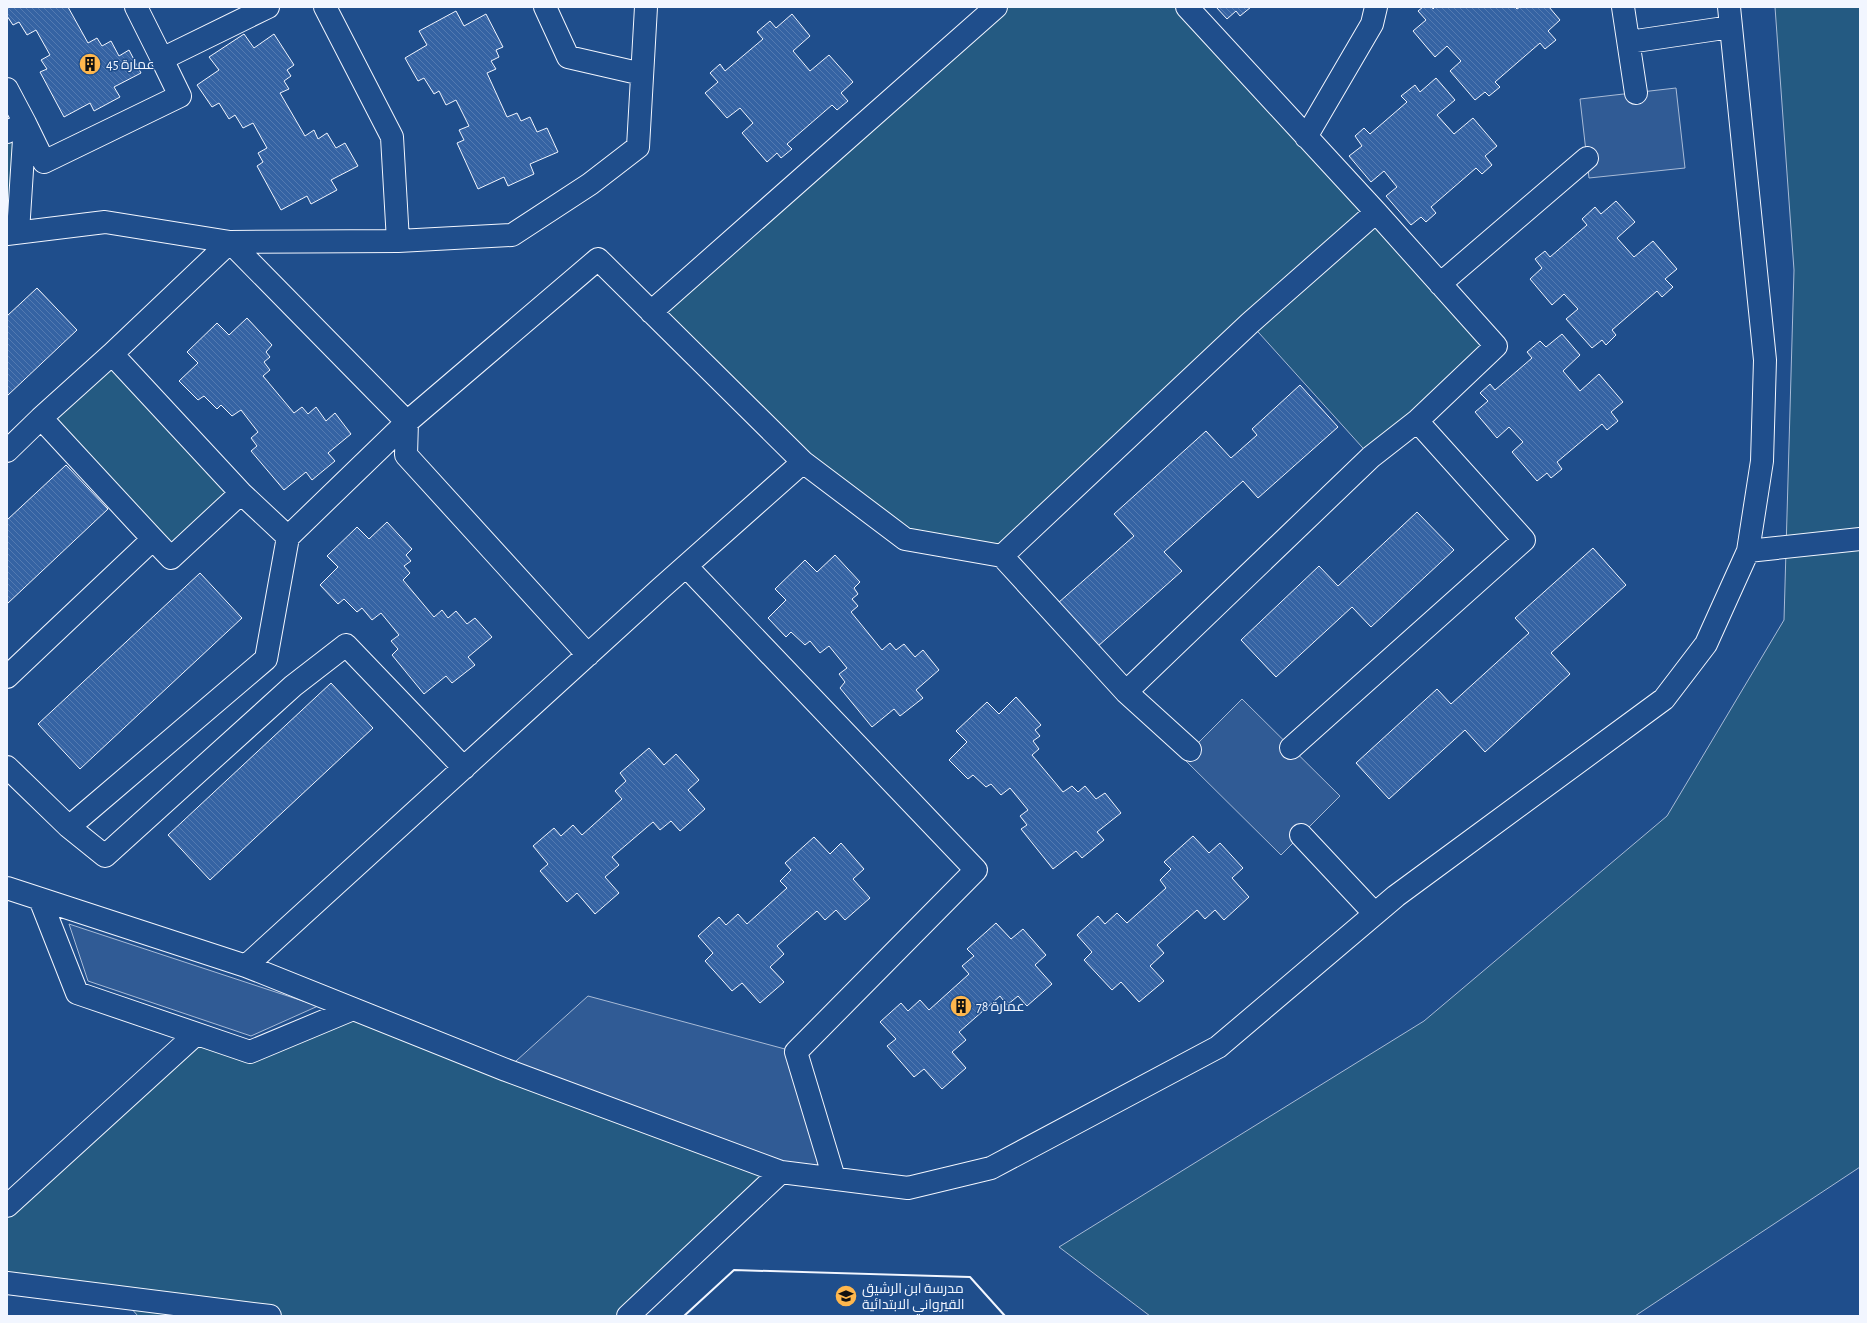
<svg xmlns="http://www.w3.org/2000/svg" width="1867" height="1323" viewBox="0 0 1867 1323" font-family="'Alegreya Sans',Cairo,sans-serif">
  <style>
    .grass { fill: #245a82; stroke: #a8bbd7 }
    .parking { fill: #305b95; stroke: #a8bbd7 }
    .building { fill: url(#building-back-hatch); stroke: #f2f6ff }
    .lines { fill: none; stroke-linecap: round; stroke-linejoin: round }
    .minor-casing { stroke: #f2f6ff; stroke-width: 24 }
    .minor { stroke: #1f4e8c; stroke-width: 22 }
    .wall { stroke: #f2f6ff; stroke-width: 2 }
    .labels { text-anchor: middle; stroke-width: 3; stroke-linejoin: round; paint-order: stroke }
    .poi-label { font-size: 14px; fill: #f2f6ff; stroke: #1f4e8c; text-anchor: start }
  </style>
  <defs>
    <pattern id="building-back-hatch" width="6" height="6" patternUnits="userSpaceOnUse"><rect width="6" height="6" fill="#3563a3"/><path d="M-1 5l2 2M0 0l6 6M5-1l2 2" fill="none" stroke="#537ab1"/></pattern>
  </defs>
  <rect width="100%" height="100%" fill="#1f4e8c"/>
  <!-- grass -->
  <path class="grass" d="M 996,7 L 1188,7 L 1496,346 L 1371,457 L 1250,323 L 1002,556 L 905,539 L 651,312 Z
    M 1775,7 L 1860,7 L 1860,1167 L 1635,1316 L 1150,1316 L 1059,1247 L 1424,1021 L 1667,816 L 1784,620 L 1794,270 Z
    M 25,123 L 7,234 L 7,132 Z
    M 112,354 L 241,493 L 171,558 L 41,418 Z
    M 353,1009 L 781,1172 L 628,1316 L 138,1316 L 122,1298 L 7,1283 L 7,1206 L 196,1034 L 250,1052 Z"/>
  <!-- parking -->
  <path class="parking" d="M 1676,88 L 1685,168 L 1589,178 L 1580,99 Z
    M 1242,699 L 1340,796 L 1281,855 L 1183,758 Z
    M 69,924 L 318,1006 L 251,1036 L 88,981 Z
    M 588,996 L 796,1052 L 830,1166 L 781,1172 L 506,1070 Z"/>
  <!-- building -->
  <path class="building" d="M 7,7 L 68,7 L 88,43 L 97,38 L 102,46 L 111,41 L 119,56 L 129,50 L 141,73 L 114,87 L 120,97 L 94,111 L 90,103 L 64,117 L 40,72 L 47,69 L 41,60 L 50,55 L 36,30 L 27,35 L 19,22 L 13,25 L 7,16 Z
    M 1216,7 L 1251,7 L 1240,16 L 1236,11 L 1227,19 Z
    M 1423,7 L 1432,7 L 1433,9 L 1435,7 L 1515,7 L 1517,9 L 1520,7 L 1549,7 L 1560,20 L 1548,31 L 1556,40 L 1545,49 L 1540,43 L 1495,82 L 1500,87 L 1489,96 L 1485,92 L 1475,100 L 1450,71 L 1461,61 L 1447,46 L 1435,57 L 1413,31 L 1426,20 L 1418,11 Z
    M 456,11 L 464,26 L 486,14 L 503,47 L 496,50 L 499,57 L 491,61 L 496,69 L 487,73 L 507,117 L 517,113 L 521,121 L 530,117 L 537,132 L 547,128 L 558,152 L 530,164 L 534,174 L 508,186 L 504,177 L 478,189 L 457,143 L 464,140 L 459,130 L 469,126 L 456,100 L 446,105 L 439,91 L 434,94 L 424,78 L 418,81 L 405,58 L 427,45 L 419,31 Z
    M 792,14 L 810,36 L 793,51 L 810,71 L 829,55 L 853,82 L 841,93 L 848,101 L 837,110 L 832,105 L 787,144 L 792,149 L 781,158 L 777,153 L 767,162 L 742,133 L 753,123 L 740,108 L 727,118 L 705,93 L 718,82 L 710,73 L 720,64 L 725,71 L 763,39 L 757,32 L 770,21 L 776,28 Z
    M 244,34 L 254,48 L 274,34 L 294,65 L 287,70 L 291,76 L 284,81 L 289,89 L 280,93 L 305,136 L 314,130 L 318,139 L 327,133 L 336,148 L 345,143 L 358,166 L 331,180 L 337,190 L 311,204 L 307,196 L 281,210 L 257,166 L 263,162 L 258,153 L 267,148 L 253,123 L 243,128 L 235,115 L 229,119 L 219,103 L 212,107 L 197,85 L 219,70 L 209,57 Z
    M 1436,78 L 1455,100 L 1437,115 L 1454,134 L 1473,118 L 1497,146 L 1485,156 L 1492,165 L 1482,174 L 1476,168 L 1431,207 L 1436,213 L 1426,222 L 1421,217 L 1411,225 L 1386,196 L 1397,187 L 1384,171 L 1371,182 L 1349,156 L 1362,146 L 1355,136 L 1364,128 L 1370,134 L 1407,102 L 1401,96 L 1415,85 L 1420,92 Z
    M 1616,201 L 1635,222 L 1617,238 L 1634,257 L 1653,241 L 1677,269 L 1665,279 L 1673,287 L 1662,297 L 1657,291 L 1612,330 L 1616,335 L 1606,345 L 1602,340 L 1592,348 L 1566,319 L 1578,309 L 1564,294 L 1552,305 L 1530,279 L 1542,268 L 1535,259 L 1545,251 L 1550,257 L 1587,225 L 1582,219 L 1595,207 L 1601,214 Z
    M 37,288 L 77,330 L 7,396 L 7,316 Z
    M 247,318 L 272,345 L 266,352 L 270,357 L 264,362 L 270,370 L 263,376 L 294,413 L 302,407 L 308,414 L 316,407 L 326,421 L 335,413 L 351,434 L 328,453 L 335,461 L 312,480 L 306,472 L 284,490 L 251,451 L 257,446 L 251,438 L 258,432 L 241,410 L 232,416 L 221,405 L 217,409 L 204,396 L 198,400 L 179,381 L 198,363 L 187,352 L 217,323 L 229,335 Z
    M 1562,334 L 1580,355 L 1563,371 L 1580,391 L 1599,374 L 1623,402 L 1611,412 L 1618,421 L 1607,430 L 1602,424 L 1557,462 L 1562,469 L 1551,478 L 1547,473 L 1537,481 L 1512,452 L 1523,442 L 1509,427 L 1497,438 L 1475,412 L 1488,401 L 1480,393 L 1490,384 L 1495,390 L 1532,358 L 1527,352 L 1540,341 L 1546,347 Z
    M 1300,385 L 1338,427 L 1258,498 L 1243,481 L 1164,552 L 1182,571 L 1097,647 L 1058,603 L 1134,536 L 1114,514 L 1206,431 L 1231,458 L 1257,435 L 1252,429 Z
    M 66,465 L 108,509 L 7,604 L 7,520 Z
    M 1417,512 L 1454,550 L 1371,627 L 1352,607 L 1276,677 L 1241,640 L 1319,566 L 1338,586 Z
    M 387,522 L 412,549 L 406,555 L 411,561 L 404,566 L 410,573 L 403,580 L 434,617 L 442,610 L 448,618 L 456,611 L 467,624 L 475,618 L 492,637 L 468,657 L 475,665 L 452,683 L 446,676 L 424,694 L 392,655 L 398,649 L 391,641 L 399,635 L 381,613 L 372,620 L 362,608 L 357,612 L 344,599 L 338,604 L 320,585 L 338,567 L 327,556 L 357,527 L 369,539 Z
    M 1593,548 L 1626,585 L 1551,653 L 1570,674 L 1485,752 L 1465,730 L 1389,799 L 1356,763 L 1437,689 L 1451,704 L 1529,633 L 1515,618 Z
    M 835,555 L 860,582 L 854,588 L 858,594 L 852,599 L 858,606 L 851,612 L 882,650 L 890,643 L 896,650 L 904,644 L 915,657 L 923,650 L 939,670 L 916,690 L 923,698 L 900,716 L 894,709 L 872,727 L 840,688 L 845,682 L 839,674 L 847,668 L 829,646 L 820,653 L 810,641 L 805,645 L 791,632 L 786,637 L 768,618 L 786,600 L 775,589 L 805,560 L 817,572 Z
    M 200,573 L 242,618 L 80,769 L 38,724 Z
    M 331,683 L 373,728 L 210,880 L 168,835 Z
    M 1016,697 L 1041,725 L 1035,730 L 1040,736 L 1033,741 L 1039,749 L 1032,755 L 1063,792 L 1072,786 L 1078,792 L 1085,786 L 1096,799 L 1105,793 L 1121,813 L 1097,832 L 1104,840 L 1082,858 L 1076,851 L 1053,869 L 1021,829 L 1027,825 L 1020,816 L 1028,810 L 1010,788 L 1001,795 L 991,784 L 986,787 L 973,775 L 968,779 L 949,760 L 967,742 L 956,731 L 987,702 L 999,714 Z
    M 649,748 L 664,765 L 676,754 L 699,780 L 688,790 L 705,809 L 680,831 L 671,821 L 660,830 L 653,822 L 612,857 L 619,865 L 605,877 L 619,893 L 595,914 L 577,893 L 567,902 L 540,871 L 548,864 L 533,846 L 554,828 L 561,836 L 573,825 L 582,835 L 622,799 L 615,791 L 626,781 L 620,773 Z
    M 1193,836 L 1209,853 L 1220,843 L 1243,868 L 1232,878 L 1249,897 L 1224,920 L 1215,910 L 1205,919 L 1197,910 L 1157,945 L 1164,953 L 1150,966 L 1164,981 L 1139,1002 L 1121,982 L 1112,990 L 1084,960 L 1092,952 L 1077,935 L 1098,916 L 1105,924 L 1117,913 L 1127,923 L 1166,888 L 1160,880 L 1171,869 L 1164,862 Z
    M 814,837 L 830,854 L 841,843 L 864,869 L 853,879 L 870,898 L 845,920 L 836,910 L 825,920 L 817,911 L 777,946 L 784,954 L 770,967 L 784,982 L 760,1003 L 742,983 L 732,991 L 705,961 L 713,953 L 698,936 L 719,917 L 726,925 L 738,914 L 747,924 L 787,888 L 780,881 L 791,870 L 785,863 Z
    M 996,923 L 1011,939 L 1023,929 L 1046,955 L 1035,965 L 1052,984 L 1027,1006 L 1018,996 L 1007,1005 L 1000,996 L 959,1032 L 966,1040 L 952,1052 L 966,1068 L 942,1089 L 924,1069 L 914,1077 L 887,1046 L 896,1039 L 880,1022 L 901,1003 L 908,1011 L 920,1000 L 929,1010 L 969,974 L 962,966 L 974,956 L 967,949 Z"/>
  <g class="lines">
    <!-- minor casing -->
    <g class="minor-casing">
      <path id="minor" d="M 136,7 L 162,59
        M 325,7 L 392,137 L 398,241
        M 545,7 L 568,57 L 642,74
        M 1623,7 L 1636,93
        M 1629,42 L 1731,27
        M 7,89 L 25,123 L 7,132
        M 25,123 L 44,162 L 180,96 L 162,59 L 268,7
        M 1306,137 L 1372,24 L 1376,7
        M 18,232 L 25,124
        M 7,234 L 105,222 L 230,242 L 407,422 L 598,259 L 803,462 L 660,589 L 246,966
        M 1440,284 L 1587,158
        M 651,312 L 996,7
        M 112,354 L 41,418 L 153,539 L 171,558 L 241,493
        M 407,422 L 288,537 L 241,493 L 112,354 L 230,242 L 398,241 L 512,235 L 590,184 L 638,147 L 646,7
        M 407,422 L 406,455 L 588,655
        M 7,451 L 41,418
        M 803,462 L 905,539 L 1002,556
        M 1748,551 L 1860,539
        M 686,566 L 976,870 L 796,1052 L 834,1178
        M 7,677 L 153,539
        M 1126,692 L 1371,457 L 1417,421 L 1496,346 L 1376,212 L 1187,7
        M 1291,748 L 1524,540 L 1417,421
        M 1190,750 L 1126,692 L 1002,556 L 1250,323 L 1376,212
        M 7,767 L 69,827 L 266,659 L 288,537
        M 69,827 L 105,856 L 293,686 L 346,645 L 464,768
        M 1301,835 L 1375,914
        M 7,888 L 246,966 L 506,1070 L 781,1172 L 908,1188 L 991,1168 L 1218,1047 L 1396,896 L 1664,699 L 1706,644 L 1748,551 L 1762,461 L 1765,360 L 1729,7
        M 40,899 L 77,993 L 250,1052 L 353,1009
        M 7,1206 L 196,1034
        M 7,1283 L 270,1316
        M 628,1316 L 781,1172"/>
    </g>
    <!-- minor -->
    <use href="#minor" class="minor"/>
    <!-- wall -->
    <path class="wall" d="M 684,1316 L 734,1270 L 970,1277 L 1005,1316"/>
  </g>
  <!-- icons -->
  <defs>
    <g id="building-disc" transform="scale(1.15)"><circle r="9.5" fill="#ffb74d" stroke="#1f4e8c"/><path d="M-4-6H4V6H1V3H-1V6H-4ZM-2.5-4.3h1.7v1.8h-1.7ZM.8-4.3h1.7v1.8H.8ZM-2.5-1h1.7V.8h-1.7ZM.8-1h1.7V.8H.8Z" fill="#111"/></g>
    <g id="school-disc" transform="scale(1.15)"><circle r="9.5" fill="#ffb74d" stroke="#1f4e8c"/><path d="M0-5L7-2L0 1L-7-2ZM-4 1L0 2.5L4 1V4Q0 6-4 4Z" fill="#111"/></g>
  </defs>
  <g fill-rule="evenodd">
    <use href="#building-disc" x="90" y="64"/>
    <use href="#building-disc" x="961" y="1006"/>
    <use href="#school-disc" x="846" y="1296"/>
  </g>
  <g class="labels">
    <!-- poi labels -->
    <g class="poi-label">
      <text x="106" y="69">عمارة 45</text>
      <text x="976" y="1011">عمارة 78</text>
      <text x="862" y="1293">مدرسة ابن الرشيق<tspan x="862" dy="16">القيرواني الابتدائية</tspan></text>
    </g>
  </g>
  <!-- border -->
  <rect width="1867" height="1323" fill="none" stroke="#f2f6ff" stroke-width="16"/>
</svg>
